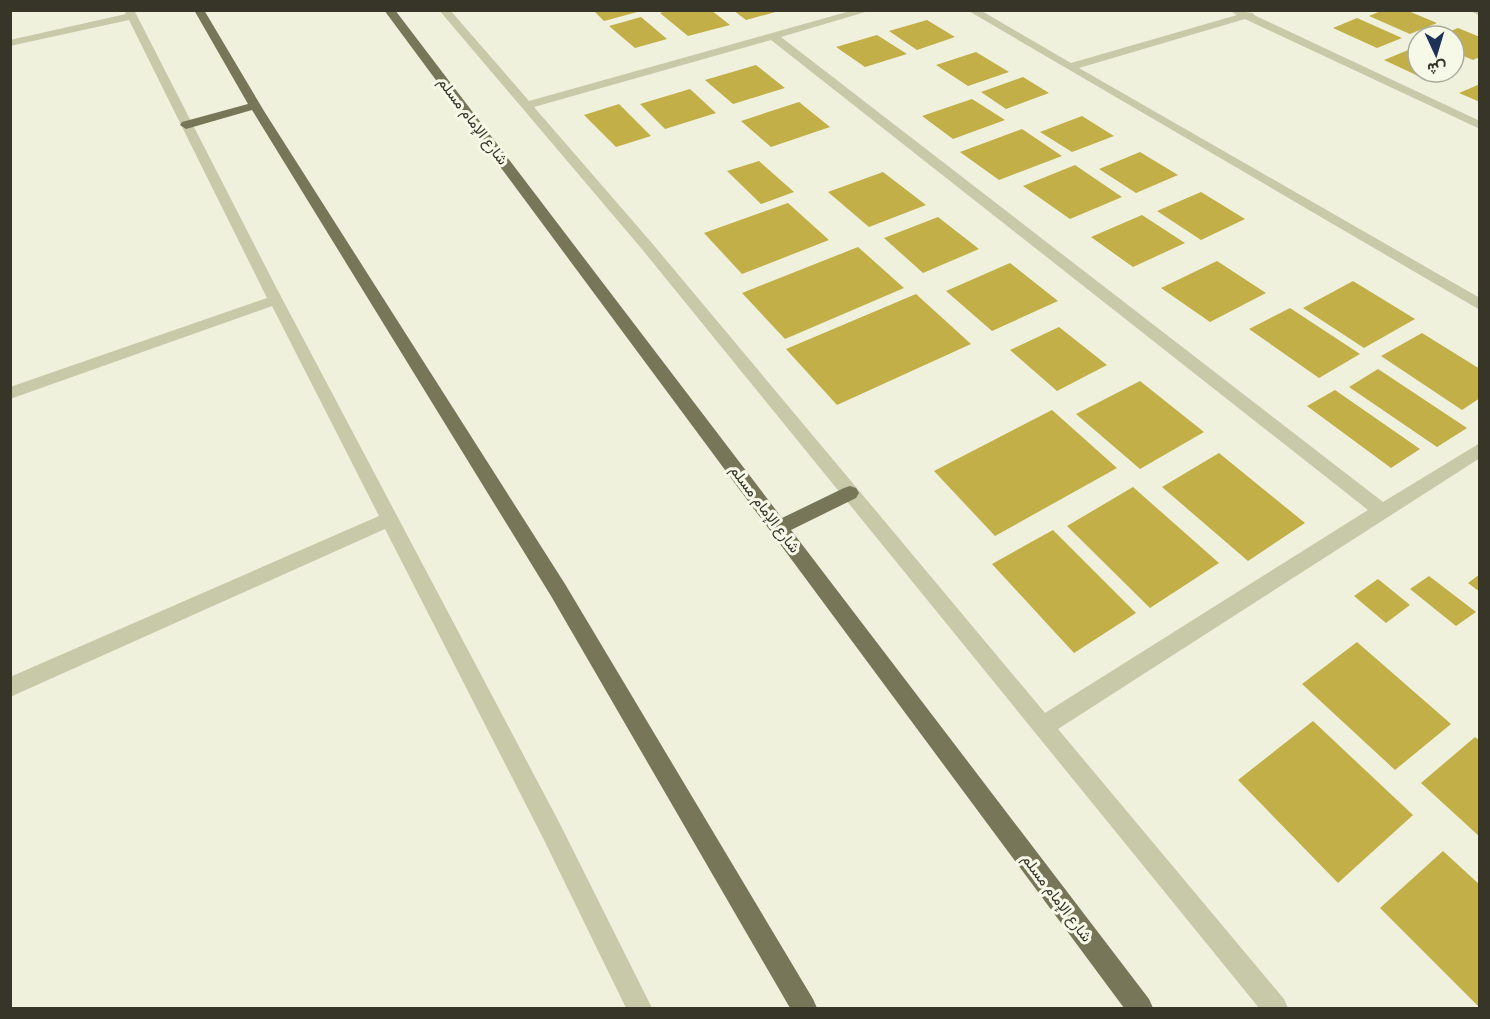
<svg xmlns="http://www.w3.org/2000/svg" width="1490" height="1019" viewBox="0 0 1490 1019" font-family="'Fira Sans Condensed',Vazirmatn,sans-serif">
  <style>
    .building { fill: #c3af48 }
    .lines { fill: none; stroke-linecap: round; stroke-linejoin: round }
    .minor { fill: #c7c9a8; fill-rule: evenodd }
    .major { fill: #787659; fill-rule: evenodd }
    .labels { text-anchor: middle; stroke-width: 6; stroke-linejoin: round; paint-order: stroke }
    .street-label { font-size: 15px; fill: #363528; stroke: #f7f9e8 }
  </style>
  <rect width="100%" height="100%" fill="#eff1dc"/>
  <!-- building -->
  <path class="building" d="M 593,10 L 641,10 L 641,11 L 604,21 Z
    M 669,10 L 711,10 L 730,25 L 688,36 L 660,13 Z
    M 733,10 L 779,10 L 779,11 L 746,20 Z
    M 1383,10 L 1406,10 L 1437,23 L 1410,34 L 1369,16 Z
    M 641,17 L 667,39 L 635,48 L 609,26 Z
    M 1357,18 L 1402,38 L 1377,48 L 1333,28 Z
    M 927,20 L 955,37 L 917,50 L 889,31 Z
    M 1458,28 L 1480,37 L 1480,57 L 1473,60 L 1454,52 L 1454,36 L 1438,36 Z
    M 877,35 L 907,54 L 865,67 L 836,47 Z
    M 1418,46 L 1418,72 L 1449,72 L 1429,81 L 1384,60 Z
    M 976,52 L 1009,72 L 968,86 L 936,65 Z
    M 756,65 L 785,88 L 733,104 L 705,80 Z
    M 1023,77 L 1049,93 L 1006,109 L 981,92 Z
    M 1480,84 L 1480,102 L 1459,93 Z
    M 690,89 L 716,113 L 665,129 L 640,104 Z
    M 972,99 L 1005,120 L 953,139 L 922,116 Z
    M 799,102 L 830,127 L 771,147 L 741,121 Z
    M 619,104 L 651,136 L 616,147 L 584,115 Z
    M 1082,116 L 1114,136 L 1072,152 L 1040,132 Z
    M 1022,129 L 1062,156 L 999,180 L 960,152 Z
    M 1140,152 L 1178,175 L 1136,193 L 1099,169 Z
    M 759,161 L 794,192 L 761,204 L 727,171 Z
    M 1075,165 L 1122,197 L 1070,219 L 1023,186 Z
    M 883,172 L 926,205 L 869,227 L 828,192 Z
    M 1201,192 L 1245,219 L 1201,240 L 1157,211 Z
    M 788,203 L 829,240 L 742,274 L 704,233 Z
    M 1142,215 L 1185,243 L 1133,267 L 1091,237 Z
    M 938,217 L 979,249 L 923,273 L 884,238 Z
    M 858,247 L 904,288 L 785,339 L 742,293 Z
    M 1217,261 L 1266,293 L 1210,322 L 1161,288 Z
    M 1010,263 L 1058,301 L 992,331 L 946,291 Z
    M 1353,281 L 1415,319 L 1364,348 L 1303,308 Z
    M 916,294 L 971,344 L 837,405 L 786,349 Z
    M 1290,308 L 1360,354 L 1319,378 L 1249,329 Z
    M 1059,327 L 1107,365 L 1057,391 L 1010,350 Z
    M 1422,333 L 1480,369 L 1480,398 L 1462,410 L 1381,356 Z
    M 1378,369 L 1467,428 L 1437,447 L 1349,387 Z
    M 1140,381 L 1204,432 L 1140,469 L 1076,414 Z
    M 1335,390 L 1420,449 L 1391,468 L 1307,406 Z
    M 1052,410 L 1117,468 L 995,536 L 934,471 Z
    M 1219,453 L 1305,523 L 1248,561 L 1162,487 Z
    M 1133,487 L 1219,563 L 1150,608 L 1067,526 Z
    M 1053,530 L 1136,613 L 1074,653 L 992,564 Z
    M 1480,574 L 1480,592 L 1468,583 Z
    M 1429,576 L 1476,612 L 1456,626 L 1410,589 Z
    M 1378,579 L 1410,605 L 1386,623 L 1354,596 Z
    M 1357,642 L 1451,724 L 1395,770 L 1302,684 Z
    M 1313,721 L 1413,815 L 1338,883 L 1238,780 Z
    M 1475,737 L 1480,741 L 1480,837 L 1421,783 Z
    M 1443,851 L 1480,885 L 1480,1008 L 1380,908 Z"/>
  <g class="lines">
    <!-- minor -->
    <path class="minor" d="M 124,10 L 134,10 L 277,289 L 560,824 L 652,1008 L 626,1008 L 544,840 L 385,529 L 10,697 L 10,677 L 379,516 L 272,306 L 10,399 L 10,387 L 267,298 L 129,20 L 10,46 L 10,40 L 126,14 Z
      M 439,10 L 450,10 L 529,101 L 854,10 L 872,10 L 781,37 L 1383,502 L 1480,443 L 1480,458 L 1058,729 L 1284,999 L 1288,1008 L 1259,1008 L 641,248 ZM 771,40 L 1368,510 L 1045,713 L 651,242 L 534,107 Z
      M 967,10 L 980,10 L 1071,63 L 1237,15 L 1229,10 L 1253,13 L 1254,15 L 1480,121 L 1480,129 L 1245,19 L 1079,68 L 1480,298 L 1480,310 Z
      M 1469,10 L 1480,10 L 1480,16 Z"/>
    <!-- major -->
    <path class="major" d="M 194,10 L 204,10 L 264,111 L 565,584 L 813,999 L 817,1008 L 790,1008 L 551,596 L 252,110 L 186,129 L 180,125 L 182,122 L 248,104 Z
      M 384,10 L 395,10 L 782,518 L 844,488 L 850,486 L 856,488 L 859,493 L 856,498 L 791,530 L 1149,999 L 1153,1008 L 1124,1008 Z"/>
  </g>
  <g class="labels">
    <!-- street labels -->
    <g class="street-label">
      <text transform="translate(473 121) rotate(53)" y="5">شارع الإمام مسلم</text>
      <text transform="translate(765 509) rotate(53)" y="5">شارع الإمام مسلم</text>
      <text transform="translate(1057 898) rotate(53)" y="5">شارع الإمام مسلم</text>
    </g>
  </g>
  <!-- border -->
  <rect width="1490" height="1019" fill="none" stroke="#363528" stroke-width="24"/>
  <!-- north arrow -->
  <g transform="translate(1436 54) rotate(176)"><circle r="28" fill="#f7f9e8" stroke="#aaab9b" stroke-width="1.5"/>
  <path d="M0-4.5L10 22L0 15L-10 22Z" fill="#1e3157"/>
  <text y="-9" font-size="16" font-weight="bold" text-anchor="middle" fill="#363528">ش</text>
  </g>
</svg>
